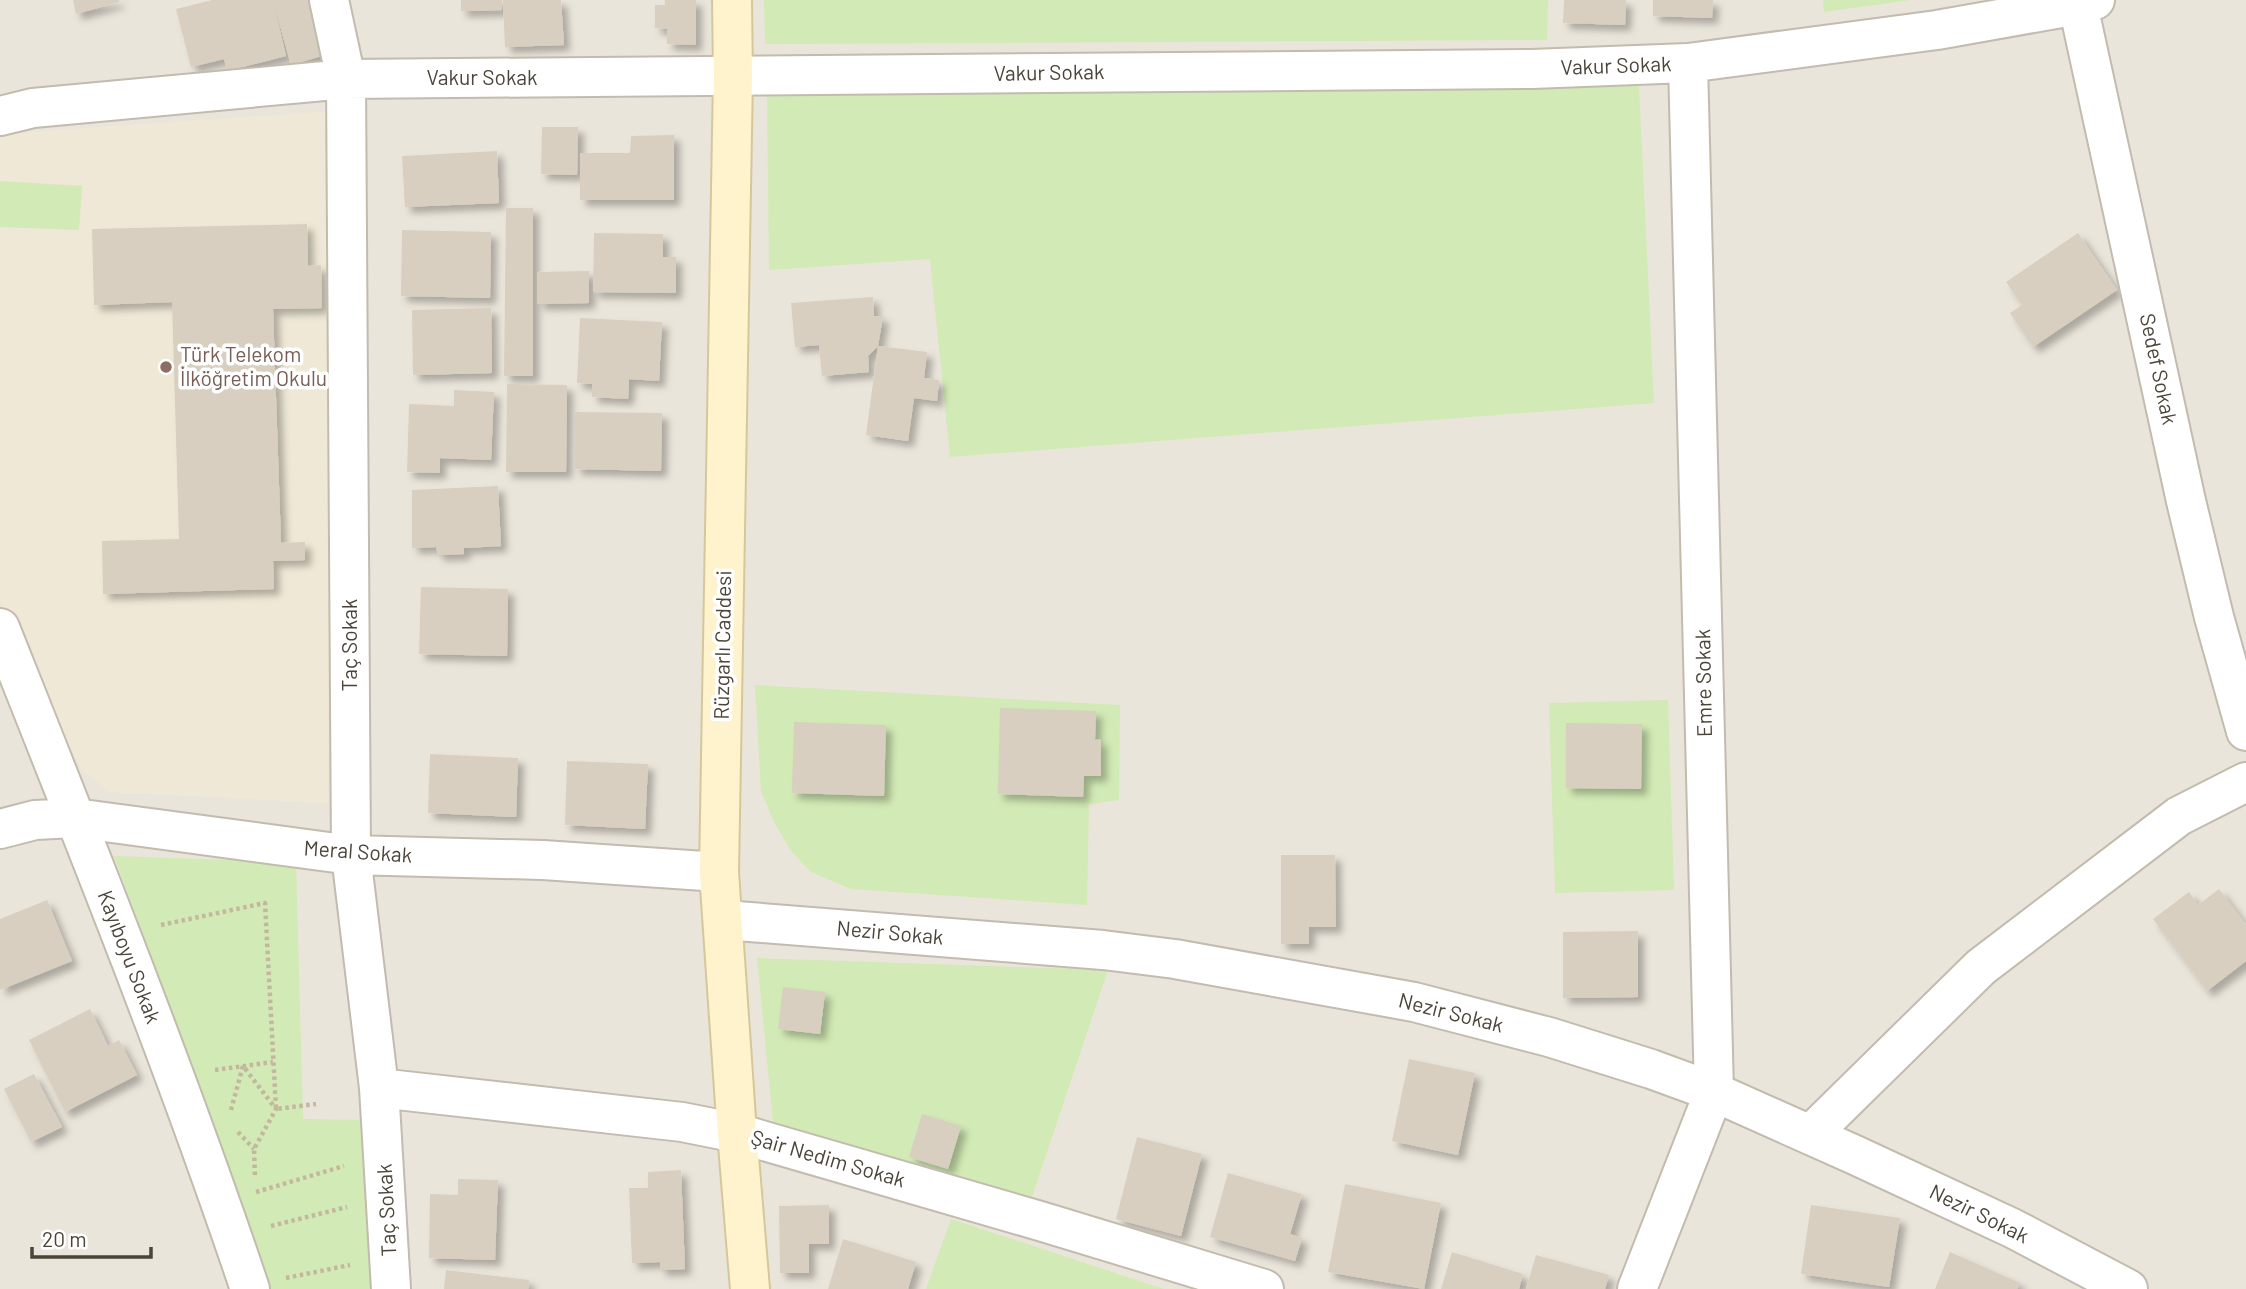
<svg xmlns="http://www.w3.org/2000/svg" width="2246" height="1289" viewBox="0 0 2246 1289" font-family="Barlow,sans-serif">
  <style>
    .residential { fill: #eae5da }
    .education { fill: #efe8d6 }
    .green { fill: #d2eab5 }
    .building { fill: #d8cfc1; filter: url(#shadow) }
    .lines { fill: none; stroke-linecap: round; stroke-linejoin: round }
    .street-casing { stroke: #c2bbae; stroke-width: 42 }
    .secondary-casing { stroke: #d6c79b; stroke-width: 42 }
    .path { stroke: #c4b79f; stroke-width: 4.5; stroke-dasharray: 3.5 3.5; stroke-linecap: butt }
    .street { stroke: #fff; stroke-width: 38 }
    .secondary { stroke: #fff3cd; stroke-width: 38 }
    .education-dot { fill: #8d6e63; stroke: #fff; stroke-width: 2.5 }
    .labels { text-anchor: middle; stroke-width: 7; stroke-linejoin: round; paint-order: stroke }
    .street-label { font-size: 21px; fill: #4b4439; stroke: #fff }
    .education-label { font-size: 21px; fill: #785e54; stroke: #fff; text-anchor: start }
  </style>
  <defs>
    <filter id="shadow"><feDropShadow dx="6" dy="6" stdDeviation="3.5" flood-color="#0004"/></filter>
  </defs>
  <rect width="100%" height="100%" fill="#f6f3ec"/>
  <!-- residential -->
  <path class="residential" d="M 0,0 L 2246,0 L 2246,1289 L 0,1289 Z"/>
  <!-- education -->
  <path class="education" d="M 333,111 L 328,803 L 110,792 L 81,769 L 10,625 L 0,600 L 0,134 Z"/>
  <!-- green -->
  <path class="green" d="M 764,0 L 1548,0 L 1547,40 L 765,44 Z
    M 1823,0 L 1910,0 L 1824,12 Z
    M 1639,86 L 1654,403 L 950,457 L 930,259 L 769,270 L 767,95 Z
    M 0,181 L 82,186 L 79,230 L 0,227 Z
    M 755,685 L 1120,705 L 1119,800 L 1089,804 L 1087,905 L 851,889 L 811,872 L 791,851 L 774,822 L 761,791 Z
    M 1668,700 L 1674,890 L 1555,893 L 1549,703 Z
    M 114,856 L 296,862 L 303,1119 L 364,1120 L 375,1289 L 268,1289 L 227,1160 Z
    M 757,958 L 1108,970 L 1032,1197 L 773,1122 Z
    M 951,1219 L 1164,1289 L 926,1289 Z"/>
  <!-- building -->
  <path class="building" d="M 73,0 L 119,0 L 119,2 L 76,14 Z
    M 212,0 L 310,0 L 325,55 L 291,65 L 274,4 L 286,56 L 227,71 L 224,59 L 191,67 L 176,9 Z
    M 461,0 L 502,0 L 502,10 L 461,11 Z
    M 503,0 L 561,0 L 564,45 L 505,47 Z
    M 665,0 L 696,0 L 696,45 L 667,44 L 667,29 L 655,28 L 655,5 L 665,5 Z
    M 1564,0 L 1626,0 L 1625,25 L 1563,23 Z
    M 1653,0 L 1713,0 L 1712,18 L 1653,16 Z
    M 542,127 L 578,127 L 577,175 L 541,174 Z
    M 674,135 L 674,200 L 580,200 L 580,153 L 630,153 L 631,136 Z
    M 497,151 L 499,203 L 405,207 L 402,156 Z
    M 506,208 L 533,208 L 533,376 L 504,376 Z
    M 307,224 L 308,266 L 321,265 L 322,308 L 273,309 L 281,543 L 305,542 L 305,560 L 273,561 L 274,589 L 103,594 L 102,541 L 179,539 L 172,302 L 94,305 L 92,229 Z
    M 402,230 L 491,232 L 490,298 L 401,296 Z
    M 594,233 L 663,234 L 663,257 L 676,257 L 676,293 L 593,292 Z
    M 2078,233 L 2117,290 L 2033,347 L 2010,313 L 2022,305 L 2006,282 Z
    M 589,271 L 589,303 L 538,304 L 537,272 Z
    M 873,297 L 874,316 L 883,316 L 878,346 L 868,356 L 869,372 L 822,376 L 819,345 L 795,347 L 791,303 Z
    M 491,308 L 492,373 L 413,375 L 412,310 Z
    M 580,318 L 662,322 L 659,381 L 629,379 L 628,399 L 592,397 L 592,384 L 577,383 Z
    M 878,346 L 927,352 L 924,378 L 939,380 L 937,401 L 914,398 L 908,441 L 866,435 Z
    M 507,384 L 567,385 L 566,472 L 506,472 Z
    M 454,390 L 494,392 L 491,460 L 440,458 L 440,473 L 407,472 L 409,404 L 454,406 Z
    M 575,412 L 662,413 L 661,471 L 575,469 Z
    M 498,486 L 501,546 L 464,548 L 464,554 L 438,555 L 436,547 L 412,548 L 412,490 Z
    M 421,587 L 508,589 L 507,656 L 419,654 Z
    M 1000,708 L 1096,711 L 1095,740 L 1101,739 L 1101,776 L 1084,776 L 1083,797 L 998,794 Z
    M 794,722 L 886,725 L 884,796 L 792,793 Z
    M 1566,723 L 1642,724 L 1641,789 L 1566,788 Z
    M 430,754 L 518,758 L 516,817 L 428,813 Z
    M 567,761 L 648,764 L 645,829 L 565,825 Z
    M 1281,855 L 1335,855 L 1336,927 L 1309,927 L 1309,944 L 1281,944 Z
    M 2219,889 L 2246,925 L 2246,961 L 2207,991 L 2153,919 L 2189,892 L 2198,905 Z
    M 47,900 L 72,961 L 0,990 L 0,919 Z
    M 1638,931 L 1638,997 L 1563,998 L 1563,932 Z
    M 783,987 L 825,992 L 820,1034 L 778,1029 Z
    M 90,1009 L 108,1046 L 119,1040 L 137,1075 L 65,1112 L 29,1040 Z
    M 1409,1059 L 1475,1073 L 1458,1155 L 1392,1141 Z
    M 34,1074 L 62,1127 L 31,1142 L 4,1089 Z
    M 922,1114 L 961,1126 L 948,1169 L 909,1157 Z
    M 1137,1137 L 1202,1154 L 1181,1236 L 1116,1219 Z
    M 681,1170 L 685,1269 L 660,1270 L 660,1262 L 632,1263 L 629,1188 L 648,1188 L 648,1172 Z
    M 1228,1173 L 1302,1194 L 1290,1234 L 1302,1238 L 1295,1261 L 1210,1237 Z
    M 458,1179 L 498,1180 L 495,1260 L 429,1258 L 430,1194 L 458,1195 Z
    M 1345,1184 L 1441,1203 L 1424,1289 L 1328,1272 Z
    M 829,1205 L 829,1244 L 809,1244 L 809,1273 L 780,1273 L 779,1206 Z
    M 1811,1205 L 1900,1218 L 1889,1287 L 1801,1274 Z
    M 843,1239 L 916,1262 L 908,1289 L 828,1289 Z
    M 1452,1252 L 1523,1274 L 1519,1289 L 1441,1289 Z
    M 1950,1252 L 2020,1283 L 2017,1289 L 1935,1289 Z
    M 1536,1255 L 1609,1275 L 1605,1289 L 1526,1289 Z
    M 446,1270 L 529,1280 L 528,1289 L 444,1289 Z"/>
  <g class="lines">
    <!-- street casing -->
    <g class="street-casing">
      <path id="street" d="M 329,0 L 346,79 L 351,855 L 379,1088 L 391,1289
        M 2078,5 L 2186,501 L 2214,617 L 2246,731
        M 0,116 L 33,108 L 346,79 L 1532,69 L 1688,63 L 1937,30 L 2078,5 L 2095,0
        M 0,628 C 87,847 175,1066 250,1289
        M 0,829 L 35,820 L 75,818 L 351,855 L 543,860 L 719,872
        M 724,920 L 1103,950 L 1175,959 L 1414,1002 L 1549,1037 L 1651,1069 L 1714,1092 L 1855,1155 L 2012,1228 L 2128,1289
        M 379,1088 L 682,1122 L 737,1133 L 1040,1221 L 1264,1289
        M 1810,1135 L 1981,967 L 2179,816 L 2246,782
        M 1637,1289 L 1714,1092 L 1688,63"/>
    </g>
    <!-- secondary casing -->
    <g class="secondary-casing">
      <path id="secondary" d="M 732,0 L 733,76 L 719,872 L 737,1133 L 750,1289"/>
    </g>
    <!-- path -->
    <path class="path" d="M 161,925 L 265,903 L 276,1109 L 316,1104
      M 215,1070 L 273,1062
      M 231,1110 L 243,1066 L 276,1109 L 254,1149 L 255,1178
      M 238,1132 L 254,1149
      M 256,1192 L 344,1166
      M 271,1226 L 347,1207
      M 286,1278 L 350,1265"/>
    <!-- street -->
    <use href="#street" class="street"/>
    <!-- secondary -->
    <use href="#secondary" class="secondary"/>
  </g>
  <!-- markers -->
  <circle class="education-dot" cx="166" cy="367" r="7"/>
  <g class="labels">
    <!-- street labels -->
    <g class="street-label">
      <text transform="translate(1616 66) rotate(-2)" y="7">Vakur Sokak</text>
      <text transform="translate(1049 73) rotate(-1)" y="7">Vakur Sokak</text>
      <text x="482" y="85">Vakur Sokak</text>
      <text transform="translate(2158 369) rotate(78)" y="7">Sedef Sokak</text>
      <text transform="translate(350 645) rotate(-90)" y="7">Taç Sokak</text>
      <text transform="translate(723 645) rotate(-89)" y="7">Rüzgarlı Caddesi</text>
      <text transform="translate(1704 683) rotate(-91)" y="7">Emre Sokak</text>
      <text transform="translate(358 852) rotate(4)" y="7">Meral Sokak</text>
      <text transform="translate(890 933) rotate(5)" y="7">Nezir Sokak</text>
      <text transform="translate(129 957) rotate(69)" y="7">Kayıboyu Sokak</text>
      <text transform="translate(1451 1013) rotate(14)" y="7">Nezir Sokak</text>
      <text transform="translate(828 1159) rotate(16)" y="7">Şair Nedim Sokak</text>
      <text transform="translate(387 1210) rotate(-93)" y="7">Taç Sokak</text>
      <text transform="translate(1979 1214) rotate(26)" y="7">Nezir Sokak</text>
    </g>
    <!-- education labels -->
    <g class="education-label">
      <text x="180" y="362">Türk Telekom<tspan x="180" dy="24">İlköğretim Okulu</tspan></text>
    </g>
  </g>
  <!-- scale -->
  <path d="M32 1247v10h119v-10" fill="none" stroke="#4b4439" stroke-width="3.5"/>
  <text x="42" y="1247" font-size="21" fill="#4b4439" stroke="#ffffff" stroke-width="5" paint-order="stroke">20 m</text>
</svg>
